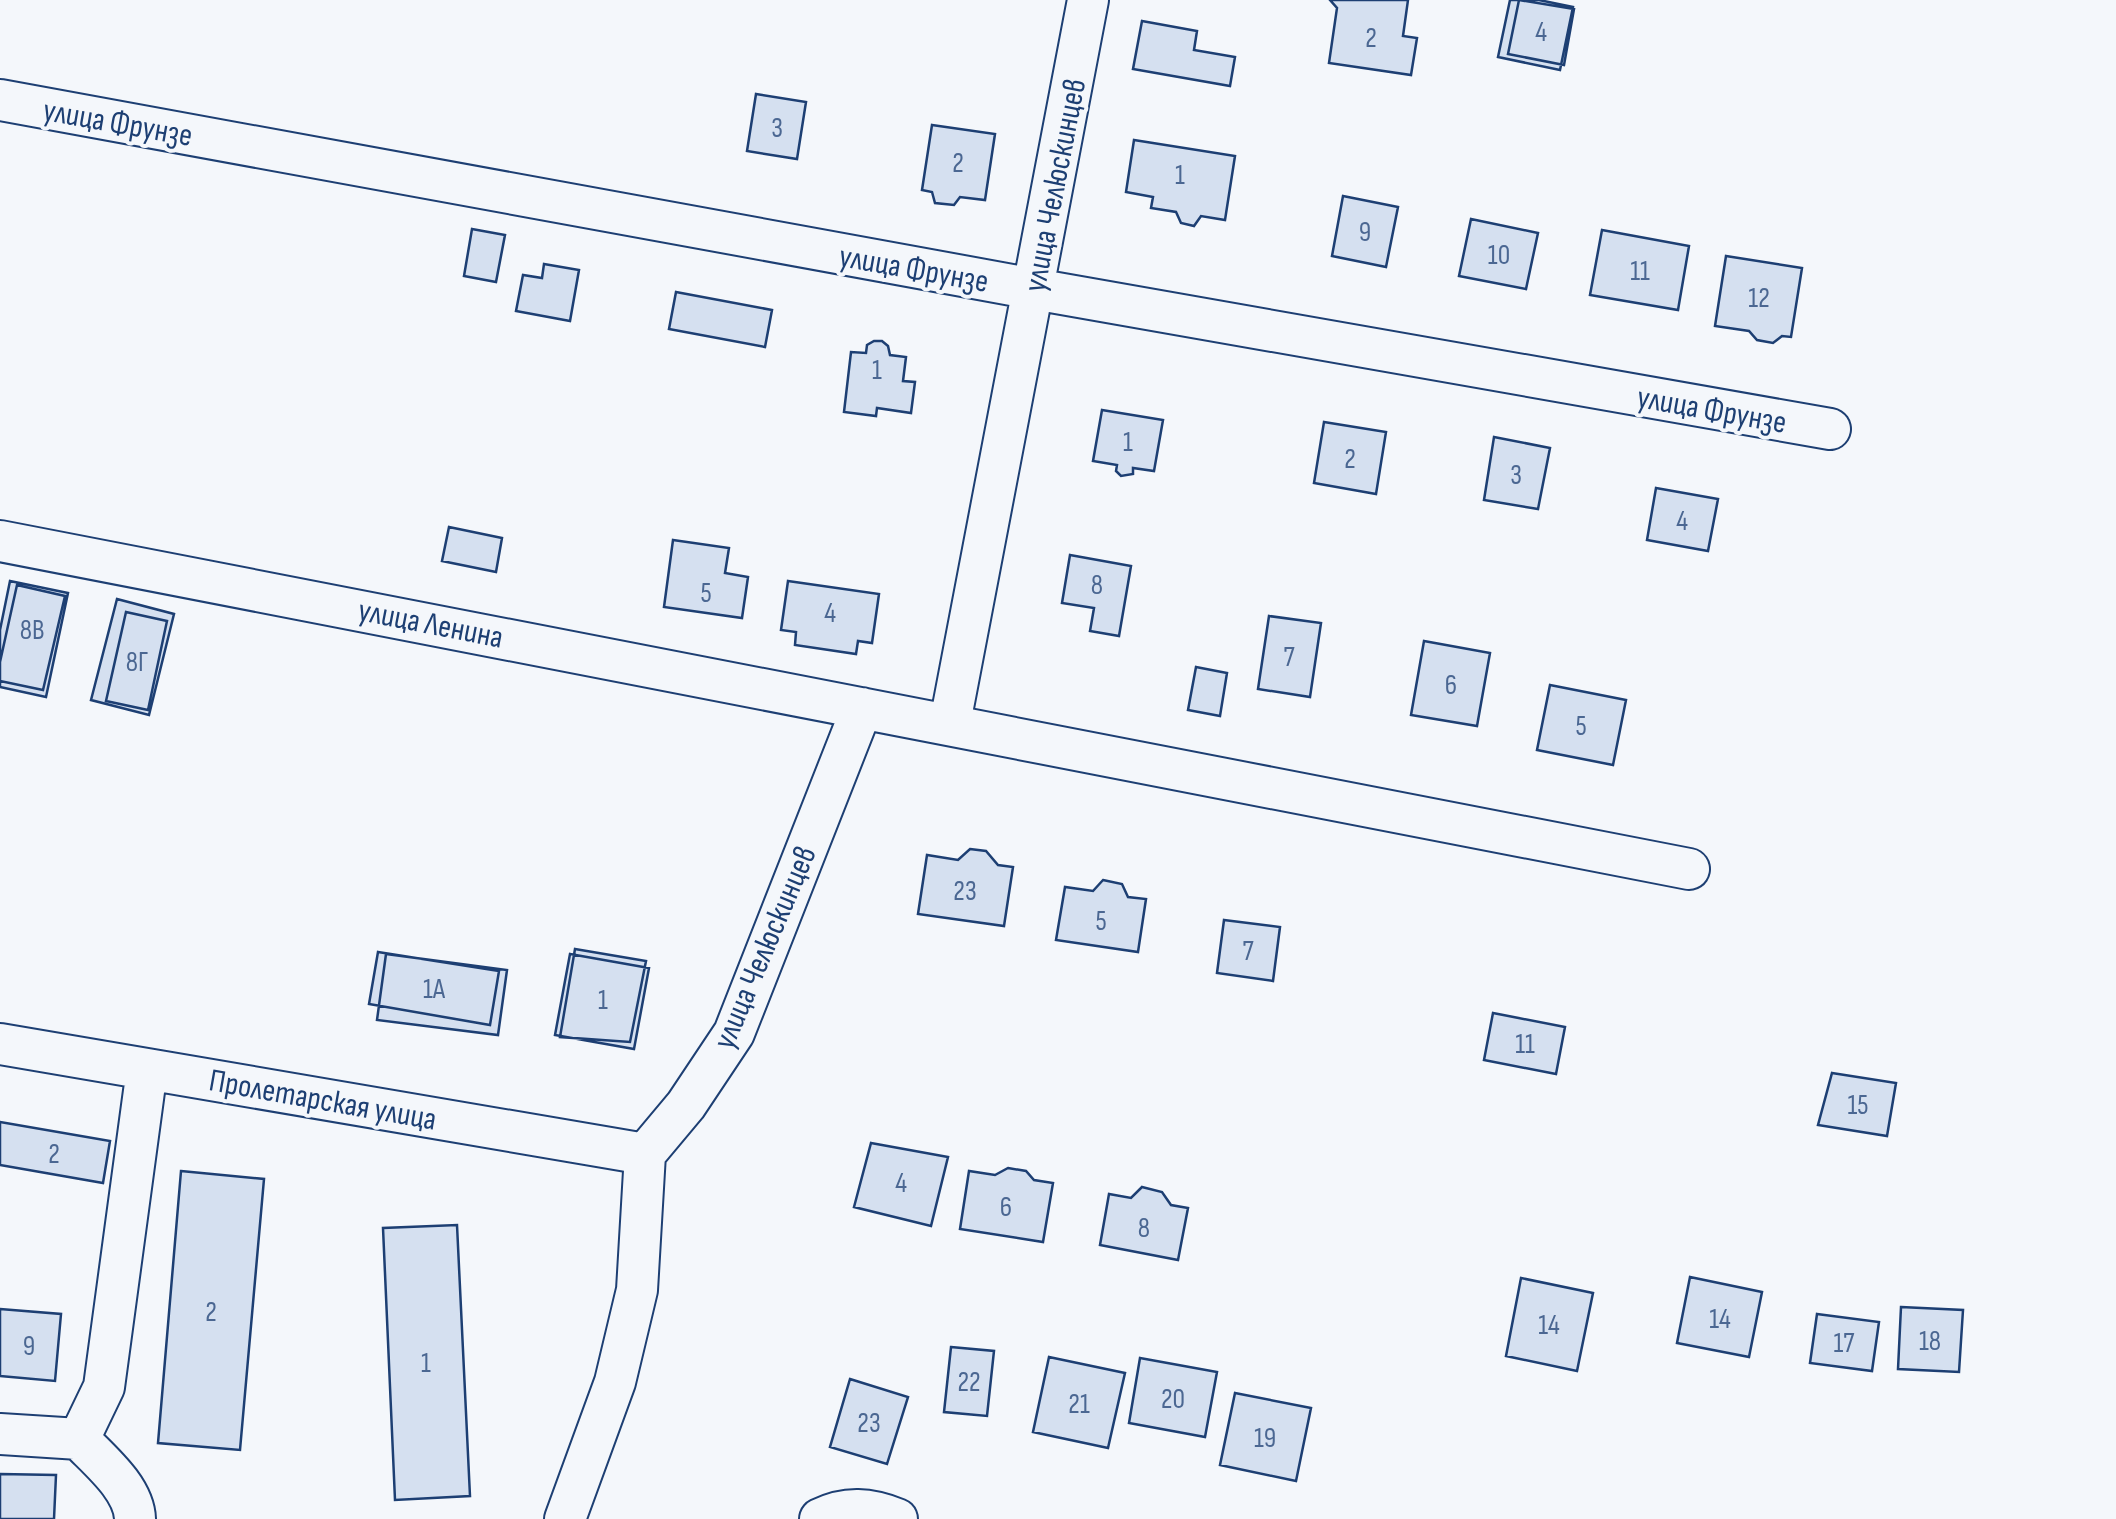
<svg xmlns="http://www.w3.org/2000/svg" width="2116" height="1519" viewBox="0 0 2116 1519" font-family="'Sofia Sans Condensed',sans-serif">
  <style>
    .building { fill: #d5e0f0; stroke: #1d3f73; stroke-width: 2.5 }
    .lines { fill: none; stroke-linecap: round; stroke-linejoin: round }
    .minor-casing { stroke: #1d3f73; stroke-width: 44 }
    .minor { stroke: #f4f7fb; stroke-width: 40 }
    .labels { text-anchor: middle; stroke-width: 8; stroke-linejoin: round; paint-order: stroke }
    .number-label { font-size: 28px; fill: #4b6792 }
    .street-label { font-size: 32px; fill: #1d3f73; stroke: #f4f7fb }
  </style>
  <rect width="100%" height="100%" fill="#f4f7fb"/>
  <!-- building -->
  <path class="building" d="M 1330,0 L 1408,0 L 1403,36 L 1417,38 L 1411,75 L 1329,63 L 1337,8 Z
    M 1510,0 L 1539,0 L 1573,7 L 1560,70 L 1498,57 Z
    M 1519,0 L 1574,9 L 1564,65 L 1508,54 Z
    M 1142,21 L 1197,31 L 1194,50 L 1235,57 L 1230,86 L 1133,69 Z
    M 756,94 L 806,102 L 797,159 L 747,151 Z
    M 932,125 L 995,134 L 985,200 L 960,197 L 954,205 L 935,203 L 932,192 L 922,190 Z
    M 1134,140 L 1235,156 L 1225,220 L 1201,216 L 1194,226 L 1181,223 L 1176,212 L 1151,208 L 1153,197 L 1126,192 Z
    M 1343,196 L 1398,207 L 1386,267 L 1332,256 Z
    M 1471,219 L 1538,233 L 1526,289 L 1459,276 Z
    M 472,229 L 505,235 L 496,282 L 464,276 Z
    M 1602,230 L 1689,246 L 1678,310 L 1590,295 Z
    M 1726,256 L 1802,268 L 1791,337 L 1782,336 L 1773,343 L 1757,340 L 1749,331 L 1715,326 Z
    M 544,264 L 579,270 L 570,321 L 516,311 L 523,275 L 542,278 Z
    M 676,292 L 772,310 L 765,347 L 669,329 Z
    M 874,341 L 882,341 L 888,346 L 890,355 L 906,357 L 903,381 L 915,382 L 911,413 L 877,408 L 876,416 L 844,412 L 851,352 L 866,353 L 867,345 Z
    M 1102,410 L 1163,420 L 1154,471 L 1133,468 L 1133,474 L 1121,476 L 1116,471 L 1117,465 L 1093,461 Z
    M 1324,422 L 1386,432 L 1376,494 L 1314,483 Z
    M 1494,437 L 1550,448 L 1538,509 L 1484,500 Z
    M 1656,488 L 1718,499 L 1708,551 L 1647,540 Z
    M 449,527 L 502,538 L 496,572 L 442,561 Z
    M 673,540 L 729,548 L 725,573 L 748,577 L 742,618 L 664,607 Z
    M 1070,555 L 1131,566 L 1119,636 L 1090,631 L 1094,608 L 1062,603 Z
    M 10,581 L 68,593 L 46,697 L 0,687 L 0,630 Z
    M 788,581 L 879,594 L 872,643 L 858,641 L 856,654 L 795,645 L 796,632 L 781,630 Z
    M 17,585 L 65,596 L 43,690 L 0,681 L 0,662 Z
    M 117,599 L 174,614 L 149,715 L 91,700 Z
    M 126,612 L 167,621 L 148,710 L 106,701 Z
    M 1269,616 L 1321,623 L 1310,697 L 1258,689 Z
    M 1424,641 L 1490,653 L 1477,726 L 1411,715 Z
    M 1196,667 L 1227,673 L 1220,716 L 1188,710 Z
    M 1550,685 L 1626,700 L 1613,765 L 1537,750 Z
    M 970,849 L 986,851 L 998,865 L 1013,867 L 1004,926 L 918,914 L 927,855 L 958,860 Z
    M 1103,880 L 1122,884 L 1128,897 L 1146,899 L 1138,952 L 1056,940 L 1065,887 L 1093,891 Z
    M 1224,920 L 1280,927 L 1273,981 L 1217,973 Z
    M 575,949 L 646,961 L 630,1042 L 560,1037 Z
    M 378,952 L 499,971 L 490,1025 L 369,1004 Z
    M 386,954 L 507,970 L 498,1035 L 377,1020 Z
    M 570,954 L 649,968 L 634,1049 L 555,1035 Z
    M 1493,1013 L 1565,1027 L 1556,1074 L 1484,1060 Z
    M 1832,1073 L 1896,1083 L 1887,1136 L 1818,1125 Z
    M 0,1122 L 110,1141 L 103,1183 L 0,1165 Z
    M 871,1143 L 948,1157 L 931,1226 L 854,1207 Z
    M 1008,1168 L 1026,1171 L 1034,1180 L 1053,1183 L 1043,1242 L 960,1229 L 969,1171 L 995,1175 Z
    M 181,1171 L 264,1179 L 240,1450 L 158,1443 Z
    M 1142,1187 L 1162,1192 L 1171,1205 L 1188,1208 L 1178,1260 L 1100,1245 L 1109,1194 L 1131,1198 Z
    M 457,1225 L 470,1496 L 395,1500 L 383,1228 Z
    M 1690,1277 L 1762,1292 L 1749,1357 L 1677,1343 Z
    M 1521,1278 L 1593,1293 L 1577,1371 L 1506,1356 Z
    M 1901,1307 L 1963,1310 L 1959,1372 L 1898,1369 Z
    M 0,1309 L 61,1314 L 55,1381 L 0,1376 Z
    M 1817,1314 L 1879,1322 L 1872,1371 L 1810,1363 Z
    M 951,1347 L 994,1351 L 987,1416 L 944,1412 Z
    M 1049,1357 L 1125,1373 L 1108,1448 L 1033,1432 Z
    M 1140,1358 L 1217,1372 L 1205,1437 L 1129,1423 Z
    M 850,1379 L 908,1397 L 887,1464 L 830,1447 Z
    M 1235,1393 L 1311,1408 L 1296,1481 L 1220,1465 Z
    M 0,1474 L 56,1475 L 54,1519 L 0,1519 Z"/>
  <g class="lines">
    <!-- minor casing -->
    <g class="minor-casing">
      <path id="minor" d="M 0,100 L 1034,289 L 1830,429
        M 0,541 L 1689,869
        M 950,723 L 1088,0
        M 0,1044 L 645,1154
        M 0,1434 L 79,1439
        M 135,1519 C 134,1488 99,1460 79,1439 L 104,1387 L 147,1069
        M 565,1519 L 615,1382 L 637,1290 L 645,1154 L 686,1105 L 734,1033 L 862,708
        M 820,1519 C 846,1506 870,1508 897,1519"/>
    </g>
    <!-- minor -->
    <use href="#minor" class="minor"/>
  </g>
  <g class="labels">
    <!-- number labels -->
    <g class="number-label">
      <text x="1541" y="41">4</text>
      <text x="1371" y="47">2</text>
      <text x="777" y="137">3</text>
      <text x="958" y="172">2</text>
      <text x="1180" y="184">1</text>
      <text x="1365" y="241">9</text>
      <text x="1499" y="264">10</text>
      <text x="1640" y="280">11</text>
      <text x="1759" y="307">12</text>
      <text x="877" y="379">1</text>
      <text x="1128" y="451">1</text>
      <text x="1350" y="468">2</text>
      <text x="1516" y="484">3</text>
      <text x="1682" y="530">4</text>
      <text x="1097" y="594">8</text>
      <text x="706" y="602">5</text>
      <text x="830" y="622">4</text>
      <text x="32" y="639">8В</text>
      <text x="1289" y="666">7</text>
      <text x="137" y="671">8Г</text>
      <text x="1451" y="694">6</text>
      <text x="1581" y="735">5</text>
      <text x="965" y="900">23</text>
      <text x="1101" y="930">5</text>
      <text x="1248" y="960">7</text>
      <text x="434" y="998">1А</text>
      <text x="603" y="1009">1</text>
      <text x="1525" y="1053">11</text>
      <text x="1858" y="1114">15</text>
      <text x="54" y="1163">2</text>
      <text x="901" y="1192">4</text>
      <text x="1006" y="1216">6</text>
      <text x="1144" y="1237">8</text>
      <text x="211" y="1321">2</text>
      <text x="1720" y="1328">14</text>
      <text x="1549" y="1334">14</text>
      <text x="1930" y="1350">18</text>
      <text x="1844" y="1352">17</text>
      <text x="29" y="1355">9</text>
      <text x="426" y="1372">1</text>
      <text x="969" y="1391">22</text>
      <text x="1173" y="1408">20</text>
      <text x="1079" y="1413">21</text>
      <text x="869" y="1432">23</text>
      <text x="1265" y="1447">19</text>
    </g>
    <!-- street labels -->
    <g class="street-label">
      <text transform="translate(118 122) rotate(10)" y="11">улица Фрунзе</text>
      <text transform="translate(1054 185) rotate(-79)" y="11">улица Челюскинцев</text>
      <text transform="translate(914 268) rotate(10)" y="11">улица Фрунзе</text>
      <text transform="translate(1712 409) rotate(10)" y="11">улица Фрунзе</text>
      <text transform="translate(431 623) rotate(11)" y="11">улица Ленина</text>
      <text transform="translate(764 947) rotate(-67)" y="11">улица Челюскинцев</text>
      <text transform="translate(323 1099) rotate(10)" y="11">Пролетарская улица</text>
    </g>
  </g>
</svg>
